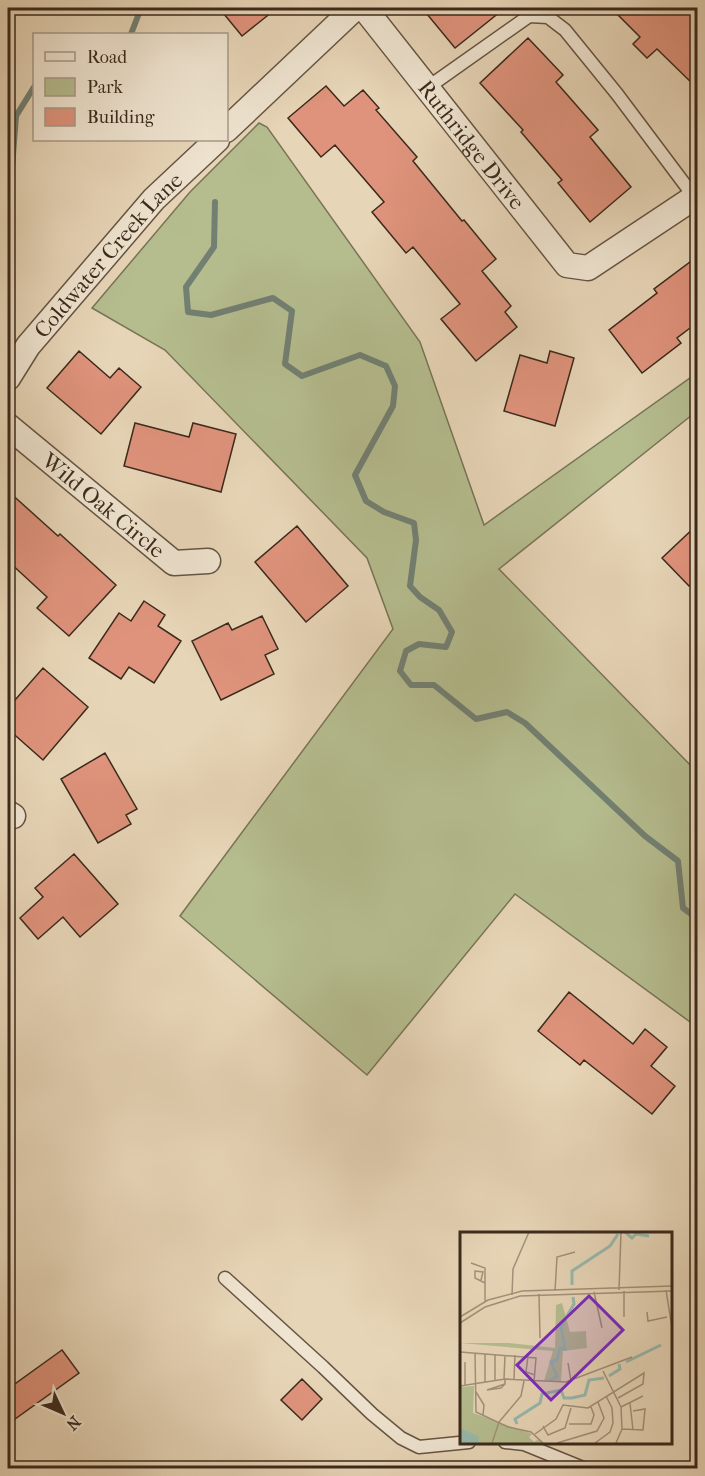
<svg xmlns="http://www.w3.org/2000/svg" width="705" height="1476" viewBox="0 0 705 1476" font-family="'IM FELL French Canon',serif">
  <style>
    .green { fill: #b5bd8f; stroke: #787456; stroke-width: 1.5 }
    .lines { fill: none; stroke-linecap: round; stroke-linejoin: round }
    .stream { stroke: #728073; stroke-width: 6 }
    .building { fill: #df937c; stroke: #3b2a1c; stroke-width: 1.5 }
    .service-casing { stroke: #665543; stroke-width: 15 }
    .minor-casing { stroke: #665543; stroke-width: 27 }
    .service { stroke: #efe4d0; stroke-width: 12 }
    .minor { stroke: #efe4d0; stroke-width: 24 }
    .labels { text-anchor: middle; stroke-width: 4.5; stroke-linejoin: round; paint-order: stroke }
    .street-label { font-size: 22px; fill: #3b2a1c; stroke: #efe4d0 }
    .inset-river { fill: none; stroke: #97b9ad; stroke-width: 3 }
    .inset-road { fill: none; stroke: #a29179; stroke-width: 1.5 }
    .view { fill: #7b2cbf; fill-opacity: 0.15; stroke: #7b2cbf; stroke-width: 3 }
    .inset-edge { fill: none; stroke: #3b2a1c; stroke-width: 3 }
  </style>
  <rect width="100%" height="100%" fill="#e7d5b7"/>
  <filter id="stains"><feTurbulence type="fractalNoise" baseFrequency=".00333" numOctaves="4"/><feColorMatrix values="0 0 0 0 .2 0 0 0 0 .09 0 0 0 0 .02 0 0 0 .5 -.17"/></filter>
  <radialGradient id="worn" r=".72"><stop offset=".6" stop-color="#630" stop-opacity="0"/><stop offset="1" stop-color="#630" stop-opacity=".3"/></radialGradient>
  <!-- green -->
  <path class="green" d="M 259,123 L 267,127 L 420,342 L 484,525 L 697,373 L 697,411 L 499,569 L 697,772 L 697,1027 L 515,894 L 367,1075 L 180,916 L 393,629 L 367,558 L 165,350 L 92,308 L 190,192 Z"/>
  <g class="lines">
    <!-- stream -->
    <path class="stream" d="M 131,34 L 141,8
      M 8,195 L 10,193 L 16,116 L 34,87
      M 215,202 L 214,247 L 186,287 L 188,312 L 211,315 L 273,298 L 292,311 L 285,364 L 302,376 L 360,355 L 386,366 L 395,386 L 393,406 L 355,475 L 366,501 L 384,512 L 414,523 L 416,540 L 410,586 L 420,597 L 439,610 L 452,632 L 446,647 L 419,644 L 406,651 L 400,671 L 411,685 L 434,685 L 476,719 L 507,712 L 525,723 L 645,836 L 678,861 L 683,908 L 698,919"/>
  </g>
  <!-- building -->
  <path class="building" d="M 219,8 L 277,8 L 242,36 Z
    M 422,8 L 505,8 L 455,48 Z
    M 611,8 L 698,8 L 698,89 L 657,49 L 647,58 L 633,44 L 640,37 Z
    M 528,38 L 563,75 L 556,82 L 598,130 L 590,137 L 631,187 L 590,222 L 558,183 L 562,180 L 521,132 L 523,130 L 480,83 Z
    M 326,86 L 344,106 L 363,90 L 379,108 L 376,110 L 417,157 L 413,161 L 462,221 L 464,220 L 496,259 L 482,271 L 511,306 L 505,312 L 517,327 L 476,361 L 441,319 L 460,304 L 413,247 L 406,253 L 372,212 L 384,202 L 335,145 L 321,157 L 288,118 Z
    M 698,256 L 698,322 L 677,338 L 681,343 L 642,373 L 609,330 L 657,293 L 654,289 Z
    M 79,351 L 110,378 L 119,368 L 141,387 L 101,434 L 47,388 Z
    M 550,351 L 574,358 L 555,426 L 504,411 L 520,355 L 547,363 Z
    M 135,423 L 189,437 L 193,423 L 236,434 L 221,492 L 124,466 Z
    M 8,491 L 58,536 L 60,534 L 116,585 L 69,636 L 37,608 L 47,597 L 8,561 Z
    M 698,524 L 698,578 L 689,586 L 662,558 Z
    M 297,526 L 348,586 L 306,622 L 255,562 Z
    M 144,601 L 165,615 L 158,626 L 181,641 L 154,683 L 129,667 L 121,679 L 89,658 L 119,613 L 131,621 Z
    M 262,616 L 278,649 L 265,655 L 274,674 L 221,700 L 192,641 L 228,623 L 232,630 Z
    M 43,668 L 88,707 L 43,760 L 8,729 L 8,708 Z
    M 105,753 L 137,809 L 126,815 L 131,824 L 98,843 L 61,779 Z
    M 74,854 L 118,904 L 80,937 L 63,917 L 38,939 L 20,918 L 43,897 L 35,888 Z
    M 569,992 L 633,1044 L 645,1029 L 667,1047 L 651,1066 L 675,1086 L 652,1114 L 584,1060 L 580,1065 L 538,1031 Z
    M 62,1350 L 79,1373 L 8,1424 L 8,1389 Z
    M 302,1379 L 322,1399 L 302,1420 L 281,1400 Z"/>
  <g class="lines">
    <!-- service casing -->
    <g class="service-casing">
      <path id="service" d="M 427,88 L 529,16 L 548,17 L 565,30 L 617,94 L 695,198
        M 225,1278 L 323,1367 L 372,1414 L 401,1438 L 419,1447 L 469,1442
        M 505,1442 L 524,1444 L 583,1468"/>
    </g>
    <!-- minor casing -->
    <g class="minor-casing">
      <g id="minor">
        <path id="s1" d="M 364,8 L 567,265 L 588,268 L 698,195"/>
        <path d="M 226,130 L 355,8"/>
        <path id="s2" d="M 8,378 L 28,346 L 154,199 L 217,140"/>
        <path id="s3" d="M 8,426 L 174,563 L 208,561"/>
        <path d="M 8,813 L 13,816"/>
      </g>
    </g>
    <!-- service -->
    <use href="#service" class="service"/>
    <!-- minor -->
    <use href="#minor" class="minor"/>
  </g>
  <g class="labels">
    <!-- street labels -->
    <g class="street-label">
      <text dy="8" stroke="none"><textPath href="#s1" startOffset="174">Ruthridge Drive</textPath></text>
      <text dy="8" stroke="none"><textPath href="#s2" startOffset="159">Coldwater Creek Lane</textPath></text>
      <text dy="8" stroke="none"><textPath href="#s3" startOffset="124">Wild Oak Circle</textPath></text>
    </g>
  </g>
  <!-- overview -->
  <g transform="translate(460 1232)">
    <rect width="212" height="212" fill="#e7d5b7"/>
    <path d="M 102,71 L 110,100 L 126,99 L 127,116 L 103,119 L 101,149 L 84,149 L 93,119 L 0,111 L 49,111 L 95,116 L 96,73 ZM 14,154 L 13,181 L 72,202 L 69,205 L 74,210 L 79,207 L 82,211 L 0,211 L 0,155 Z" fill="#b5bd8f"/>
    <path d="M 0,196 L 18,204 L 19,211 L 0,211 Z" fill="#97b9ad"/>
    <path class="inset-river" d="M 165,0 L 172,6 L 176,2 L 189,4M 112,53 L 112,39 L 150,14 L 158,2M 166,130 L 201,113M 149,144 L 160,137 L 159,132M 90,148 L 97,144 L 91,130 L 97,128 L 100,116 L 105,117 L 101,94 L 114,72 L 113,65M 57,192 L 55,187 L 80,171 L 82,162 L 101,158 L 104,166 L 112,166 L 125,163 L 129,148 L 144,146"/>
    <path class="inset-road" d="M 11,31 L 25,36 L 25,69M 21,48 L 23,40 L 15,39 L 15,46 L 25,51M 159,58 L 161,0M 206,58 L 212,96M 95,59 L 97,25 L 115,20M 134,60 L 142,96M 79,62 L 80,106M 52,63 L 53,37 L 69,0M 187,80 L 188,89 L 207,85M 0,85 L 28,68 L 62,59 L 212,54M 164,85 L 164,59M 0,91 L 25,75 L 60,64 L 212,59M 0,120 L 76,126 L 74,150M 15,121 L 16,180 L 48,195 L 71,200 L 83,211M 68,124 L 66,140 L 75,143M 108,131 L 111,149M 143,139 L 161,175 L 162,197 L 156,211M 44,147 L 45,123M 54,147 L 55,123M 35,148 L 35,122M 25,150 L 25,122M 45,152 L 27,158 L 41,156 L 45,152 L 45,147M 0,154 L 45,147 L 106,150 L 172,125M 5,154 L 5,130M 16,160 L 24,173 L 23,183M 170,171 L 173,198M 161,175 L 183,164M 109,192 L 131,192 L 134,183 L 131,175M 83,194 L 88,203 L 105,196 L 111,176M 162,197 L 183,198 L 185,177 L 173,179M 75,202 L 96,187 L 103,173 L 128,176 L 184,141 L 183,152 L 158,166M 32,211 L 39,190 L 61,164 L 64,149M 97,211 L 137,199 L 144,186 L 138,170M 135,211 L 150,200 L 153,191 L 152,176 L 146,164"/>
    <path class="view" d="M 129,64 L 163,98 L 91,168 L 57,133 Z"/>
    <rect width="212" height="212" class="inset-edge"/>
  </g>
  <!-- margin -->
  <rect width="705" height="1476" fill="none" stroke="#e7d5b7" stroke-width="30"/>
  <rect x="9" y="9" width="687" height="1458" fill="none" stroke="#3b2a1c" stroke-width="3"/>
  <rect x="15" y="15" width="675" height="1446" fill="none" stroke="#3b2a1c" stroke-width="1.5"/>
  <!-- legend -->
  <rect x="33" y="33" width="195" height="108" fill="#efe4d0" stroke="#a79a88" stroke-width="1.5"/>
  <rect x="45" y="52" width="30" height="9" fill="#efe4d0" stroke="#a79a88" stroke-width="1.5"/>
  <text x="87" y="63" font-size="18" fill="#3b2a1c">Road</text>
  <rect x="45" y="78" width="30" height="18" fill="#b5bd8f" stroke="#a79a88" stroke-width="1.5"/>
  <text x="87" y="93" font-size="18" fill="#3b2a1c">Park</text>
  <rect x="45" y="108" width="30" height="18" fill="#df937c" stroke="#a79a88" stroke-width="1.5"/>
  <text x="87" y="123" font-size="18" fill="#3b2a1c">Building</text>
  <!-- north arrow -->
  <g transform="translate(63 1413) rotate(134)" stroke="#efe4d0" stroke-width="4.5" paint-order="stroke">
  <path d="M0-4.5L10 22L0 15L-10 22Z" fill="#3b2a1c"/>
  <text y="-9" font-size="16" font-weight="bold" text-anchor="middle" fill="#3b2a1c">N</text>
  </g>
  <rect width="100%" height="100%" filter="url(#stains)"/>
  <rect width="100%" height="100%" fill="url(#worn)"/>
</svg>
